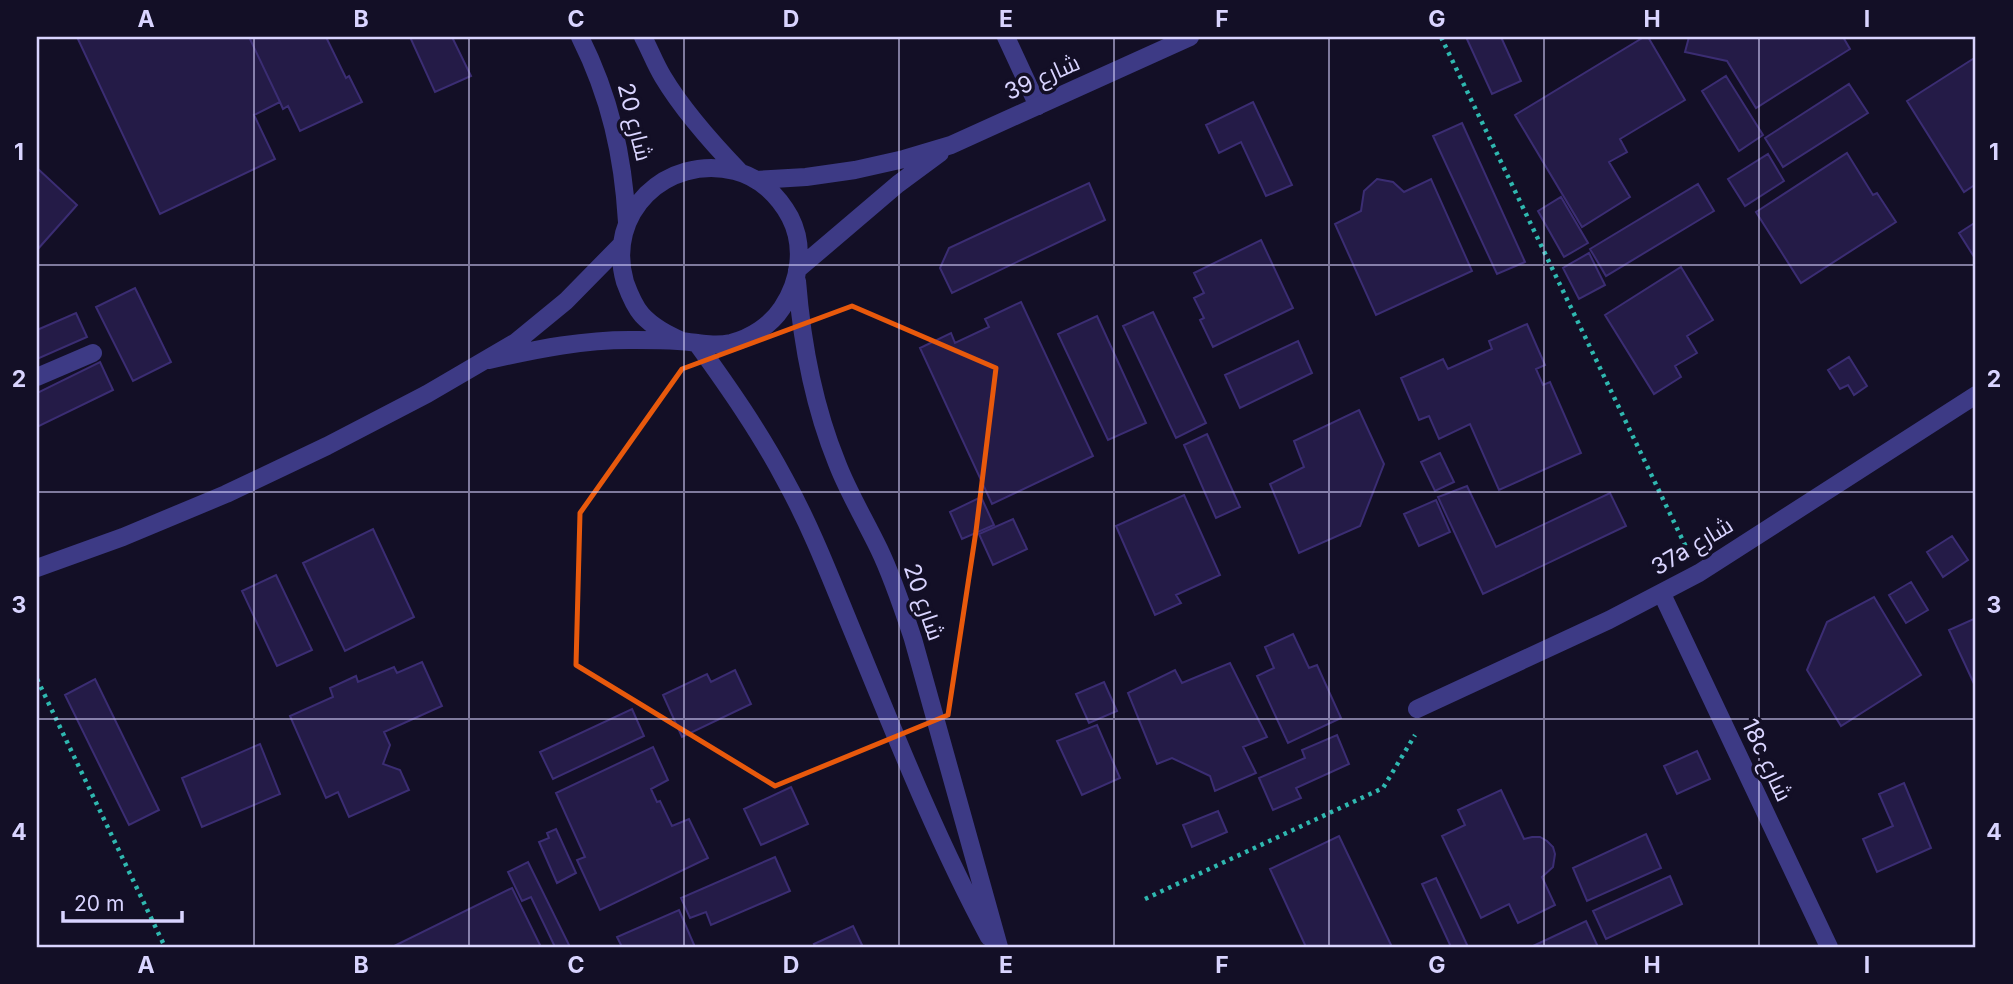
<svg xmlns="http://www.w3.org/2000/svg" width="2013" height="984" viewBox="0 0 2013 984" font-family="Inter,Cairo,sans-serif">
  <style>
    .building { fill: #241b47; stroke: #3b2d73; stroke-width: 2 }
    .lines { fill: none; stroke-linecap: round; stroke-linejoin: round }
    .path { stroke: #2fb8b0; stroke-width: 4.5; stroke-dasharray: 3.5 5; stroke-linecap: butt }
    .lane { stroke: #3d3a85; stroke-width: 18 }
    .street { stroke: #3d3a85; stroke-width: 18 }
    .marked { fill: none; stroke: #e8590c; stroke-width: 5; stroke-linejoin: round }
    .grid { fill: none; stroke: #d9d4ff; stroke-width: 2; stroke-opacity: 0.55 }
    .labels { text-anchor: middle; stroke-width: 7; stroke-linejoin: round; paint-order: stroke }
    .street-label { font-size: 23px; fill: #d9d4ff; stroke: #130f26 }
    .neatline { fill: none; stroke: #d9d4ff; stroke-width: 2.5 }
    .grid-label { font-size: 23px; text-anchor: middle; font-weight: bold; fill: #d9d4ff }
  </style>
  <rect width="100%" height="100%" fill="#130f26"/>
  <!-- building -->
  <path class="building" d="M 77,37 L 249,37 L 280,102 L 254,115 L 275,159 L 160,214 Z
    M 249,37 L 326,37 L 346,78 L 349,76 L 362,102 L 300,131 L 288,106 L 283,109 L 280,102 Z
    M 410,37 L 452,37 L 471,76 L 435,92 Z
    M 1466,37 L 1501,37 L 1521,81 L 1492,94 Z
    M 1644,37 L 1648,37 L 1685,100 L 1620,139 L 1627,152 L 1609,162 L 1630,197 L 1582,227 L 1515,115 Z
    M 1689,37 L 1843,37 L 1850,49 L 1756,108 L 1727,61 L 1685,52 Z
    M 1976,57 L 1976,184 L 1964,192 L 1907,101 Z
    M 1726,76 L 1763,135 L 1739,151 L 1702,91 Z
    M 1849,84 L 1868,113 L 1783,167 L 1765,138 Z
    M 1253,102 L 1292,185 L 1266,196 L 1241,142 L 1219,153 L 1206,125 Z
    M 1462,123 L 1525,262 L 1497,274 L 1433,136 Z
    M 1847,153 L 1873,195 L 1877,193 L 1896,222 L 1801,283 L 1756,212 Z
    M 1768,154 L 1784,181 L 1745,206 L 1728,179 Z
    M 37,168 L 77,205 L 37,250 Z
    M 1377,179 L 1393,182 L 1404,192 L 1431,179 L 1472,271 L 1376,315 L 1335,224 L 1361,211 L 1364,191 Z
    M 1089,183 L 1105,220 L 952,293 L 940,268 L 949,248 Z
    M 1698,184 L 1714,211 L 1606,276 L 1590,249 Z
    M 1561,197 L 1588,243 L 1564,257 L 1538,211 Z
    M 1976,222 L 1976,260 L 1959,233 Z
    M 1261,240 L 1293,308 L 1213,347 L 1200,320 L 1204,318 L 1194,298 L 1204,293 L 1194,273 Z
    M 1589,253 L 1605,285 L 1579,299 L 1563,268 Z
    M 1681,267 L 1713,320 L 1687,336 L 1697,353 L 1675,366 L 1681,377 L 1654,394 L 1605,315 Z
    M 135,288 L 171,362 L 133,381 L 96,307 Z
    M 1021,302 L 1093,456 L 992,504 L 920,348 L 951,333 L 955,343 L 989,327 L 985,319 Z
    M 1153,312 L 1206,423 L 1176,438 L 1123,326 Z
    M 76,313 L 87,337 L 37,359 L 37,330 Z
    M 1097,316 L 1146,423 L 1108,440 L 1058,334 Z
    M 1527,324 L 1545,365 L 1536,369 L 1543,385 L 1550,382 L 1581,453 L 1499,490 L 1470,424 L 1439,439 L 1429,416 L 1419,420 L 1401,378 L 1443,359 L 1448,369 L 1492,349 L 1489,341 Z
    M 1298,341 L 1312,373 L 1240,408 L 1225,375 Z
    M 1849,357 L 1867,386 L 1854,395 L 1848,385 L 1840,389 L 1828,370 Z
    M 100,362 L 113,390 L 37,427 L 37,393 Z
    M 1359,410 L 1384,464 L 1360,526 L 1299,553 L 1270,484 L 1304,467 L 1294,441 Z
    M 1207,434 L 1240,507 L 1216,518 L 1184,445 Z
    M 1440,453 L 1454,482 L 1435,491 L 1421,462 Z
    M 1467,486 L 1496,547 L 1610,493 L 1626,526 L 1483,594 L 1438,497 Z
    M 1184,495 L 1220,575 L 1176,595 L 1181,603 L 1155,615 L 1116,526 Z
    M 981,497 L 994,525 L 962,539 L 950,512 Z
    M 1436,500 L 1450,532 L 1419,546 L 1404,514 Z
    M 1013,519 L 1027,549 L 993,565 L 979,534 Z
    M 373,529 L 414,617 L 345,651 L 303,563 Z
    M 1952,536 L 1968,560 L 1943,577 L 1927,552 Z
    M 276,575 L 312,650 L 277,666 L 242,591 Z
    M 1911,582 L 1928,610 L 1906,623 L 1889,595 Z
    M 1874,597 L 1921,675 L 1841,726 L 1807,670 L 1827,622 Z
    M 1976,618 L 1976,688 L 1949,630 Z
    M 1293,634 L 1309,668 L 1317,665 L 1341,718 L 1288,743 L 1257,676 L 1274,668 L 1265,647 Z
    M 422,662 L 442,706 L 384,732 L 390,745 L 383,764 L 400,770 L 409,790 L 349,817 L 338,792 L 326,798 L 290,716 L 333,697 L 330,688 L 356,676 L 358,682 L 394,667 L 397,673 Z
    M 1230,663 L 1267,737 L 1243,747 L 1256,773 L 1215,791 L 1210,776 L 1172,758 L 1157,764 L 1128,693 L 1175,670 L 1182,683 Z
    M 735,670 L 751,704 L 682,737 L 663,695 L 707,674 L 711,682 Z
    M 95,679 L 159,810 L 129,825 L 65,695 Z
    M 1104,682 L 1117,711 L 1089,723 L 1076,694 Z
    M 632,709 L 644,736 L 553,779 L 540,752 Z
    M 1097,725 L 1120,778 L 1082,795 L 1057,741 Z
    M 1337,735 L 1349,764 L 1296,788 L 1301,798 L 1273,810 L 1259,778 L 1305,758 L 1302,750 Z
    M 260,744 L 280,794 L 202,827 L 182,778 Z
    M 653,747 L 668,780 L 651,789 L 657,802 L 660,801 L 672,826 L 689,819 L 708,858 L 600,910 L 577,860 L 585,857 L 556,793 Z
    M 1697,751 L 1710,779 L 1677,794 L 1664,766 Z
    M 1904,783 L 1931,848 L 1877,872 L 1863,839 L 1893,826 L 1879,794 Z
    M 791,787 L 808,824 L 761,845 L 744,809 Z
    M 1501,790 L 1524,839 L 1532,837 L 1540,837 L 1547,841 L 1553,847 L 1555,854 L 1553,867 L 1542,877 L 1555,905 L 1518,923 L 1509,904 L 1481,918 L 1442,836 L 1465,825 L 1458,810 Z
    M 1218,811 L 1227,832 L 1192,847 L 1183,825 Z
    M 556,829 L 576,873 L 557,883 L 539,842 L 549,838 L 547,833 Z
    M 1646,834 L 1661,868 L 1587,901 L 1573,868 Z
    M 1339,836 L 1392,947 L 1306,947 L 1270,869 Z
    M 775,857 L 790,891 L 711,925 L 706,912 L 690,918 L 681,898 Z
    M 528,862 L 570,947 L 555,947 L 531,897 L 522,901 L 508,872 Z
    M 1670,876 L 1682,904 L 1606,939 L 1593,911 Z
    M 1436,878 L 1468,947 L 1451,947 L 1422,884 Z
    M 512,888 L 541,947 L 395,947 L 394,946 Z
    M 679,910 L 695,947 L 622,947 L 617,937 Z
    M 1586,921 L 1598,947 L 1531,947 Z
    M 853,926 L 863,947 L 816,947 L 814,944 Z"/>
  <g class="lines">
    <!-- path -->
    <path class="path" d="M 1441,37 L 1686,547
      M 37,679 L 165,947
      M 1145,899 L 1383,788 L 1415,735"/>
    <!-- lane -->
    <path class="lane" d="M 1006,37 L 1038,106
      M 37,377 L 93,353"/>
    <!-- street -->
    <path class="street" d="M 580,37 C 610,97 623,155 627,222
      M 643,37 C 650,50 655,64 663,77 C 684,112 712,143 740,172
      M 756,180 L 806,177 L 855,170 L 904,159 L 951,145 L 1190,37
      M 797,270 L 898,184 L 940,153
      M 797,281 C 802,344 813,404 837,463 C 848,492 865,520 879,549 C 893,578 903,609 913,639 L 999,947
      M 698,345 C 729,388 759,431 784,478 C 813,530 834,587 857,642 C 898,742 938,842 989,937
      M 489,360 C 537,349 586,339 636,340 C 650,340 664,340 678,341 C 697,342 712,347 731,343 C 751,338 771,325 782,308 C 800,281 805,246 790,217 C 778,195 759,177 735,171 C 666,154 605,213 625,282 C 629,293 634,306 642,315 C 653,327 667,334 682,341
      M 37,568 L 123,537 L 226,494 L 327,446 L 427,394 L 516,342 L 566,301 L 621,245
      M 1662,594 L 1829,947
      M 1417,709 L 1609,620 L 1699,573 L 1976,395"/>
  </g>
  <!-- marked area -->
  <path class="marked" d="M 852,306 L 996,368 L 976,531 L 948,715 L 775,786 L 576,665 L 580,513 L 682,369 Z"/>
  <!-- grid -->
  <path class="grid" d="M 254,37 L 254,947M 469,37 L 469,947M 684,37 L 684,947M 899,37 L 899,947M 1114,37 L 1114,947M 1329,37 L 1329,947M 1544,37 L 1544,947M 1759,37 L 1759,947M 37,265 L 1976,265M 37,492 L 1976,492M 37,719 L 1976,719"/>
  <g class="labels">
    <!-- street labels -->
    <g class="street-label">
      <text transform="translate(1042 77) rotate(-24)" y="8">شارع 39</text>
      <text transform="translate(635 122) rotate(76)" y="8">شارع 20</text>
      <text transform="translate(1692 546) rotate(-31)" y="8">37a شارع</text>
      <text transform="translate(924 602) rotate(71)" y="8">شارع 20</text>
      <text transform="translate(1767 760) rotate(65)" y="8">18c شارع</text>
    </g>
  </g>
  <!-- border -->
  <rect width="2013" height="984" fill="none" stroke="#130f26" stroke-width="77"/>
  <!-- scale -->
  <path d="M63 911v10h119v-10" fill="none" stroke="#d9d4ff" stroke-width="3.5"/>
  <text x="74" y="911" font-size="21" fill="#d9d4ff" stroke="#130f26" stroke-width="5" paint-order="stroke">20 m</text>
  <rect x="38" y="38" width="1936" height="908" class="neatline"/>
  <g class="grid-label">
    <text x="146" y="27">A</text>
    <text x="361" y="27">B</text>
    <text x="576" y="27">C</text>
    <text x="791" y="27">D</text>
    <text x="1006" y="27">E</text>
    <text x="1222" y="27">F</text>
    <text x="1437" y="27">G</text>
    <text x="1652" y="27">H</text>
    <text x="1867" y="27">I</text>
    <text x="19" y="160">1</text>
    <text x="1994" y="160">1</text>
    <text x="19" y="387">2</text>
    <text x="1994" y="387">2</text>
    <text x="19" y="613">3</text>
    <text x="1994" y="613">3</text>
    <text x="19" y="840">4</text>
    <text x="1994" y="840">4</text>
    <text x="146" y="973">A</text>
    <text x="361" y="973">B</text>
    <text x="576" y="973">C</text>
    <text x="791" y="973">D</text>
    <text x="1006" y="973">E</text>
    <text x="1222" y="973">F</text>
    <text x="1437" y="973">G</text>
    <text x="1652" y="973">H</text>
    <text x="1867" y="973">I</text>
  </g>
</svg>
